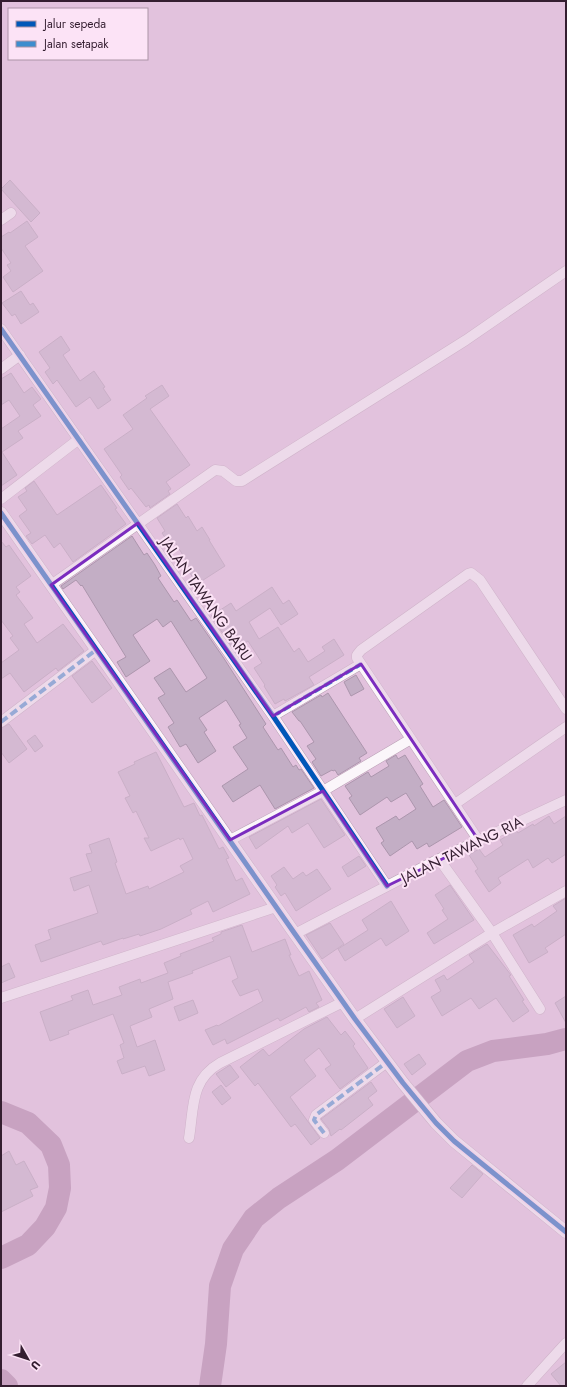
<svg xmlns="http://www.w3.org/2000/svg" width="567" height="1387" viewBox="0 0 567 1387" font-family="Jost,sans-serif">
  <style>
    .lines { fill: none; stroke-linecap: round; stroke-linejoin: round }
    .river { stroke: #a87ba0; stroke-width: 22 }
    .building { fill: #c3aec5; stroke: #ac96ad }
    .minor-casing { stroke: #b99fb4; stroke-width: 11 }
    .tertiary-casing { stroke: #b99fb4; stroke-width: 13 }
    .minor { stroke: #fbf6fa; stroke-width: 10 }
    .tertiary { stroke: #fbf6fa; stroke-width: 12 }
    .quiet { stroke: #3d8dce; stroke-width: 4; stroke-dasharray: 8 4; stroke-linecap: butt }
    .cycleway-casing { stroke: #fce3f6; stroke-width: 8 }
    .cycleway { stroke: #0057b8; stroke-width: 5 }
    .marked { fill: none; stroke: #7b2cbf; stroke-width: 3; stroke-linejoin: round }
    .labels { text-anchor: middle; stroke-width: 4; stroke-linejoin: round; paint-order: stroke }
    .street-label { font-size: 15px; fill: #341e30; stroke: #fce3f6 }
  </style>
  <rect width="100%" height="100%" fill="#e2c2dd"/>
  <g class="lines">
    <!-- river -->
    <path class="river" d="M 1,1112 L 28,1123 L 51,1145 L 59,1165 L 60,1188 L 56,1208 L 45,1227 L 28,1245 L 1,1258
      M 1,1380 L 7,1386
      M 210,1386 L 216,1344 L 220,1286 L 233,1249 L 254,1218 L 279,1198 L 337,1160 L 467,1061 L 493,1051 L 547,1044 L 566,1039"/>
  </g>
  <!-- building -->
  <path class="building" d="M 10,180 L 40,213 L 31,222 L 1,189 Z
    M 27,221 L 38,237 L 25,246 L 43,271 L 13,292 L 3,277 L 11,271 L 7,265 L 11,263 L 1,248 L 1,237 L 9,232 L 10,233 Z
    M 21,291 L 30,305 L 33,303 L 39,312 L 21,324 L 15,314 L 12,316 L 2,303 Z
    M 61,336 L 70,350 L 63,355 L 80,381 L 94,371 L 105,387 L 103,388 L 111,400 L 98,409 L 90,397 L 76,407 L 57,380 L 53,384 L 45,372 L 50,368 L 39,352 Z
    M 11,373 L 24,393 L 32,387 L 41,399 L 33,405 L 41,416 L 18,431 L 23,438 L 2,452 L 17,475 L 1,486 L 1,429 L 20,416 L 9,400 L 1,405 L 1,379 Z
    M 162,385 L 169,396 L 150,409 L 190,465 L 166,482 L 171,489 L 168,491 L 170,494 L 150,508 L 149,505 L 146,507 L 131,488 L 129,490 L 120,477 L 122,475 L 104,449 L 133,429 L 123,415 L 147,398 L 145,396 Z
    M 34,481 L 57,515 L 101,485 L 117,508 L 115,509 L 126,524 L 73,562 L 60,543 L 54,548 L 45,535 L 32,544 L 26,536 L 31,533 L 19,516 L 27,510 L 18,497 L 27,491 L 25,488 Z
    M 177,504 L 186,518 L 188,516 L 197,531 L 202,527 L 210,540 L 209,540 L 225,566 L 197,584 L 184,564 L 187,562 L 175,542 L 170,545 L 162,533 L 165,531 L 157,518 Z
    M 132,536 L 144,555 L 147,553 L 155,565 L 161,576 L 158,578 L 174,602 L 177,600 L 191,621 L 196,618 L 223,657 L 266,724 L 263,727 L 278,750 L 281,748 L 293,767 L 296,765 L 299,770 L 301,769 L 314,788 L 275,809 L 260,785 L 233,802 L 222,786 L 248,769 L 233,747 L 247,738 L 239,725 L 241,724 L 226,700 L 199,718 L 207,730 L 204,732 L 216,751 L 198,763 L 186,744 L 180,747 L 168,727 L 174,723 L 158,698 L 165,694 L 154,678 L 170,668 L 186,692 L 207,678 L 171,621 L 163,627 L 157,619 L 133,635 L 150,661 L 126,677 L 117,662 L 126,657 L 82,585 L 81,586 L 76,580 L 63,589 L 61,586 Z
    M 1,541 L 6,547 L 9,545 L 31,576 L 16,587 L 20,592 L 16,595 L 33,618 L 24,624 L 37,643 L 63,624 L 84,651 L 58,671 L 56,668 L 24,692 L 10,673 L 1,679 L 1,663 L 19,650 L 10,638 L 13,636 L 1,620 Z
    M 272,587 L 283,604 L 289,600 L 298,614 L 281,625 L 270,608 L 249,622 L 259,639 L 278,627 L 294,652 L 299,648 L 308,662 L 325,651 L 322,647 L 334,639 L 344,655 L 309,677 L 314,685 L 285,701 L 284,699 L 275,704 L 264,686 L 265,685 L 254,668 L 262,663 L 248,641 L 234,650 L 211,616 L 231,603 L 236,611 Z
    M 92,661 L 112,688 L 92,703 L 72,676 Z
    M 356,675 L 364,689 L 351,696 L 344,682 Z
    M 328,693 L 367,753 L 359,758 L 361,761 L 338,775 L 335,770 L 333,771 L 332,770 L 321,776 L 312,762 L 316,759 L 307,746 L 314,742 L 300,721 L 299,721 L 292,712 L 321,695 L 322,697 Z
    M 9,724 L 27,749 L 9,763 L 1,752 L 1,728 Z
    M 35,735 L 43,746 L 35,752 L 27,741 Z
    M 156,752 L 184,807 L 194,803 L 200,816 L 202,815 L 219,849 L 223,847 L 229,858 L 226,859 L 236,881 L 242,878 L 250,894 L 213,912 L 208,901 L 190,910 L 192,914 L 161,929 L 140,936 L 139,934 L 123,939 L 123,938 L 103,945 L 101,941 L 41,962 L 35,945 L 51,939 L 48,930 L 98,913 L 89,885 L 74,891 L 70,878 L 92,871 L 86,854 L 92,853 L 89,845 L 109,838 L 117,862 L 115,863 L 126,894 L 148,886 L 149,889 L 184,872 L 180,866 L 193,859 L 183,838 L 180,840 L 179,838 L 151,851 L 144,838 L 149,838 L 136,811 L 133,813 L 125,798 L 130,796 L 118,772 L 135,764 L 134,762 Z
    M 396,755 L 398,759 L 405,755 L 423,784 L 420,786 L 433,807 L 444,800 L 462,827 L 429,847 L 427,843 L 417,849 L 412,841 L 390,856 L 381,843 L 384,841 L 376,828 L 396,816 L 399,820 L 416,809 L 406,793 L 391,802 L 387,797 L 360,815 L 349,798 L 352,796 L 345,786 L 368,772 L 371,777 L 389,766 L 386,761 Z
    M 321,799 L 345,835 L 324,848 L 308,823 L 292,833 L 288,826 L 256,849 L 249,837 Z
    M 549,816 L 554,824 L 566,816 L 566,854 L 552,863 L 548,858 L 533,868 L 528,859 L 498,878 L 501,883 L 489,892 L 475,871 L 478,869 L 469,855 L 479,849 L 485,857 L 503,845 L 500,840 L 515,831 L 516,830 L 518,833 L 533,824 L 534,826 Z
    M 359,856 L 366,866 L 348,877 L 342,867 Z
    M 284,867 L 293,879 L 303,872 L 306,876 L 317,869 L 331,889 L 296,911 L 285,893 L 281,896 L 275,887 L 277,885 L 271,876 Z
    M 450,885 L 474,920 L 434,944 L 427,933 L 448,919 L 442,910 L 444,909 L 435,895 Z
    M 566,898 L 566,934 L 545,948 L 548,952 L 529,963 L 513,935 L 532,924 L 534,927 L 557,911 L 553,906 Z
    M 391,901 L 409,931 L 386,946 L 381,938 L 345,961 L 338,949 L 368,930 L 362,920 Z
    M 330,923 L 344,944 L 322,959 L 306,935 Z
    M 242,925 L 252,952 L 285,939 L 291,955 L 289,955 L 299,976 L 309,971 L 322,1000 L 316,1003 L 319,1007 L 309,1012 L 306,1007 L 280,1021 L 278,1018 L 227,1044 L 225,1039 L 213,1045 L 205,1030 L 217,1025 L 218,1026 L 263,1001 L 258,989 L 240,996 L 232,981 L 238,978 L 230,956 L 192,971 L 193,973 L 168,982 L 173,999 L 149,1009 L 152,1017 L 130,1026 L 137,1047 L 155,1040 L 165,1070 L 149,1076 L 145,1066 L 122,1074 L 117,1061 L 124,1058 L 120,1045 L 124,1043 L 113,1014 L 68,1031 L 69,1034 L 50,1041 L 40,1012 L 73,1000 L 71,996 L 88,990 L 93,1005 L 122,995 L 119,987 L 140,979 L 141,983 L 168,973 L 164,963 L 181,956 L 180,954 L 214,941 L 212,938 L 221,934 L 221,932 Z
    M 487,944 L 511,975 L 509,976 L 524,1000 L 522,1001 L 529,1011 L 513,1022 L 496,998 L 479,1009 L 471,998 L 442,1016 L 431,997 L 441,991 L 435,980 L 444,975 L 447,980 L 474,962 L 469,955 Z
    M 9,963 L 15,977 L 1,983 L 1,967 Z
    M 566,996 L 566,1023 L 555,1003 Z
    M 403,997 L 415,1016 L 397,1028 L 384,1009 Z
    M 193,1000 L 198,1013 L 179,1021 L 174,1007 Z
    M 327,1017 L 341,1035 L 345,1031 L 355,1044 L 353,1046 L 368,1068 L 340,1089 L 325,1069 L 331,1065 L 319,1048 L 304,1060 L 316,1076 L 290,1097 L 320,1138 L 311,1145 L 295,1124 L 291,1127 L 258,1083 L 255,1086 L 240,1067 L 263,1049 L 269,1056 L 304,1029 Z
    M 419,1054 L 426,1064 L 412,1075 L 404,1064 Z
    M 230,1065 L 239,1077 L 226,1087 L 216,1074 Z
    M 371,1082 L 377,1091 L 368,1098 L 373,1105 L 341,1130 L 340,1129 L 331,1136 L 329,1129 L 321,1119 Z
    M 221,1085 L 231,1098 L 222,1105 L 212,1092 Z
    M 9,1151 L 16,1165 L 24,1161 L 38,1187 L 30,1190 L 33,1196 L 1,1212 L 1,1156 Z
    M 472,1165 L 483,1174 L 462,1198 L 450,1188 Z
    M 566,1362 L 566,1386 L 561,1386 L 551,1374 Z"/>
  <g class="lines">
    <!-- minor casing -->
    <g class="minor-casing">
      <path id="minor" d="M 1,220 L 11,213
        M 1,329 L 273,716 L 387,886
        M 1,369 L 20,355
        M 1,499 L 79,439
        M 51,585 L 215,470 L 223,471 L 236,481 L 242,481 L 466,340 L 566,271
        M 273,716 L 361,664
        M 1,722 L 96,650
        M 455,804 L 566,727
        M 230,840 L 323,791 L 411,739
        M 479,841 L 357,658 L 357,655 L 361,650 L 468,574 L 471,573 L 480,580 L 566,709
        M 439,859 L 492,933 L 540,1009
        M 295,934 L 439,859 L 566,800
        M 1,998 L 276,907
        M 355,1019 L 492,933 L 566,891
        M 324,1133 L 314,1120 L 316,1115 L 387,1062
        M 189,1138 C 194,1108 190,1080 220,1063 L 343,1002
        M 527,1386 L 566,1343"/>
    </g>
    <!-- tertiary casing -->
    <g class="tertiary-casing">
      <path id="tertiary" d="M 1,513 L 295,934 L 355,1019 L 403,1083 L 436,1123 L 454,1141 L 566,1232"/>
    </g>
    <!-- minor -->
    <use href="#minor" class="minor"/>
    <!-- tertiary -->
    <use href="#tertiary" class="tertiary"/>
    <!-- quiet -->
    <path class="quiet" d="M 273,716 L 361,664
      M 1,722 L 96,650
      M 324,1133 L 314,1120 L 316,1115 L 387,1062"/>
    <!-- cycleway casing -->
    <g class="cycleway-casing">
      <path id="cycleway" d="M 1,329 L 273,716 L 387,886
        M 1,513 L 295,934 L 355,1019 L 403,1083 L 436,1123 L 454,1141 L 566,1232"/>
    </g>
    <!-- cycleway -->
    <use href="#cycleway" class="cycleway"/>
  </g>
  <!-- marked area -->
  <path d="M0 0H567V1387H0ZM 138,523 L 273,716 L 361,664 L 479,841 L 387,886 L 323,791 L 230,840 L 51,585 Z" fill="#e2c2dd" fill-opacity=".55" fill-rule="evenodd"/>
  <path class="marked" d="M 138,523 L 273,716 L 361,664 L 479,841 L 387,886 L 323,791 L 230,840 L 51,585 Z"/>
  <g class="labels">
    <!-- street labels -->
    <g class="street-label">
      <text transform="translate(206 599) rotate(55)" y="5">JALAN TAWANG BARU</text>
      <text transform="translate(462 850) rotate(-26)" y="5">JALAN TAWANG RIA</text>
    </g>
  </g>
  <!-- border -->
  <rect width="567" height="1387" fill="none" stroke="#341e30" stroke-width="4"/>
  <!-- legend -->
  <rect x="8" y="8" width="140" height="52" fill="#fce3f6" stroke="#ac94a7"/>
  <rect x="16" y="21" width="20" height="6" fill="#0057b8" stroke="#ac94a7"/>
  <text x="44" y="28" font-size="12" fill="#341e30">Jalur sepeda</text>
  <rect x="16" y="41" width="20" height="6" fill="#3d8dce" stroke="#ac94a7"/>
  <text x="44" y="48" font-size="12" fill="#341e30">Jalan setapak</text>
  <!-- north arrow -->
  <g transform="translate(28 1359) rotate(129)" stroke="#fce3f6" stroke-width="3" paint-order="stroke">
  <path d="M0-3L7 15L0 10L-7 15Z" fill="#341e30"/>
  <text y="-6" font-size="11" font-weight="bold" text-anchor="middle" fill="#341e30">U</text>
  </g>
</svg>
